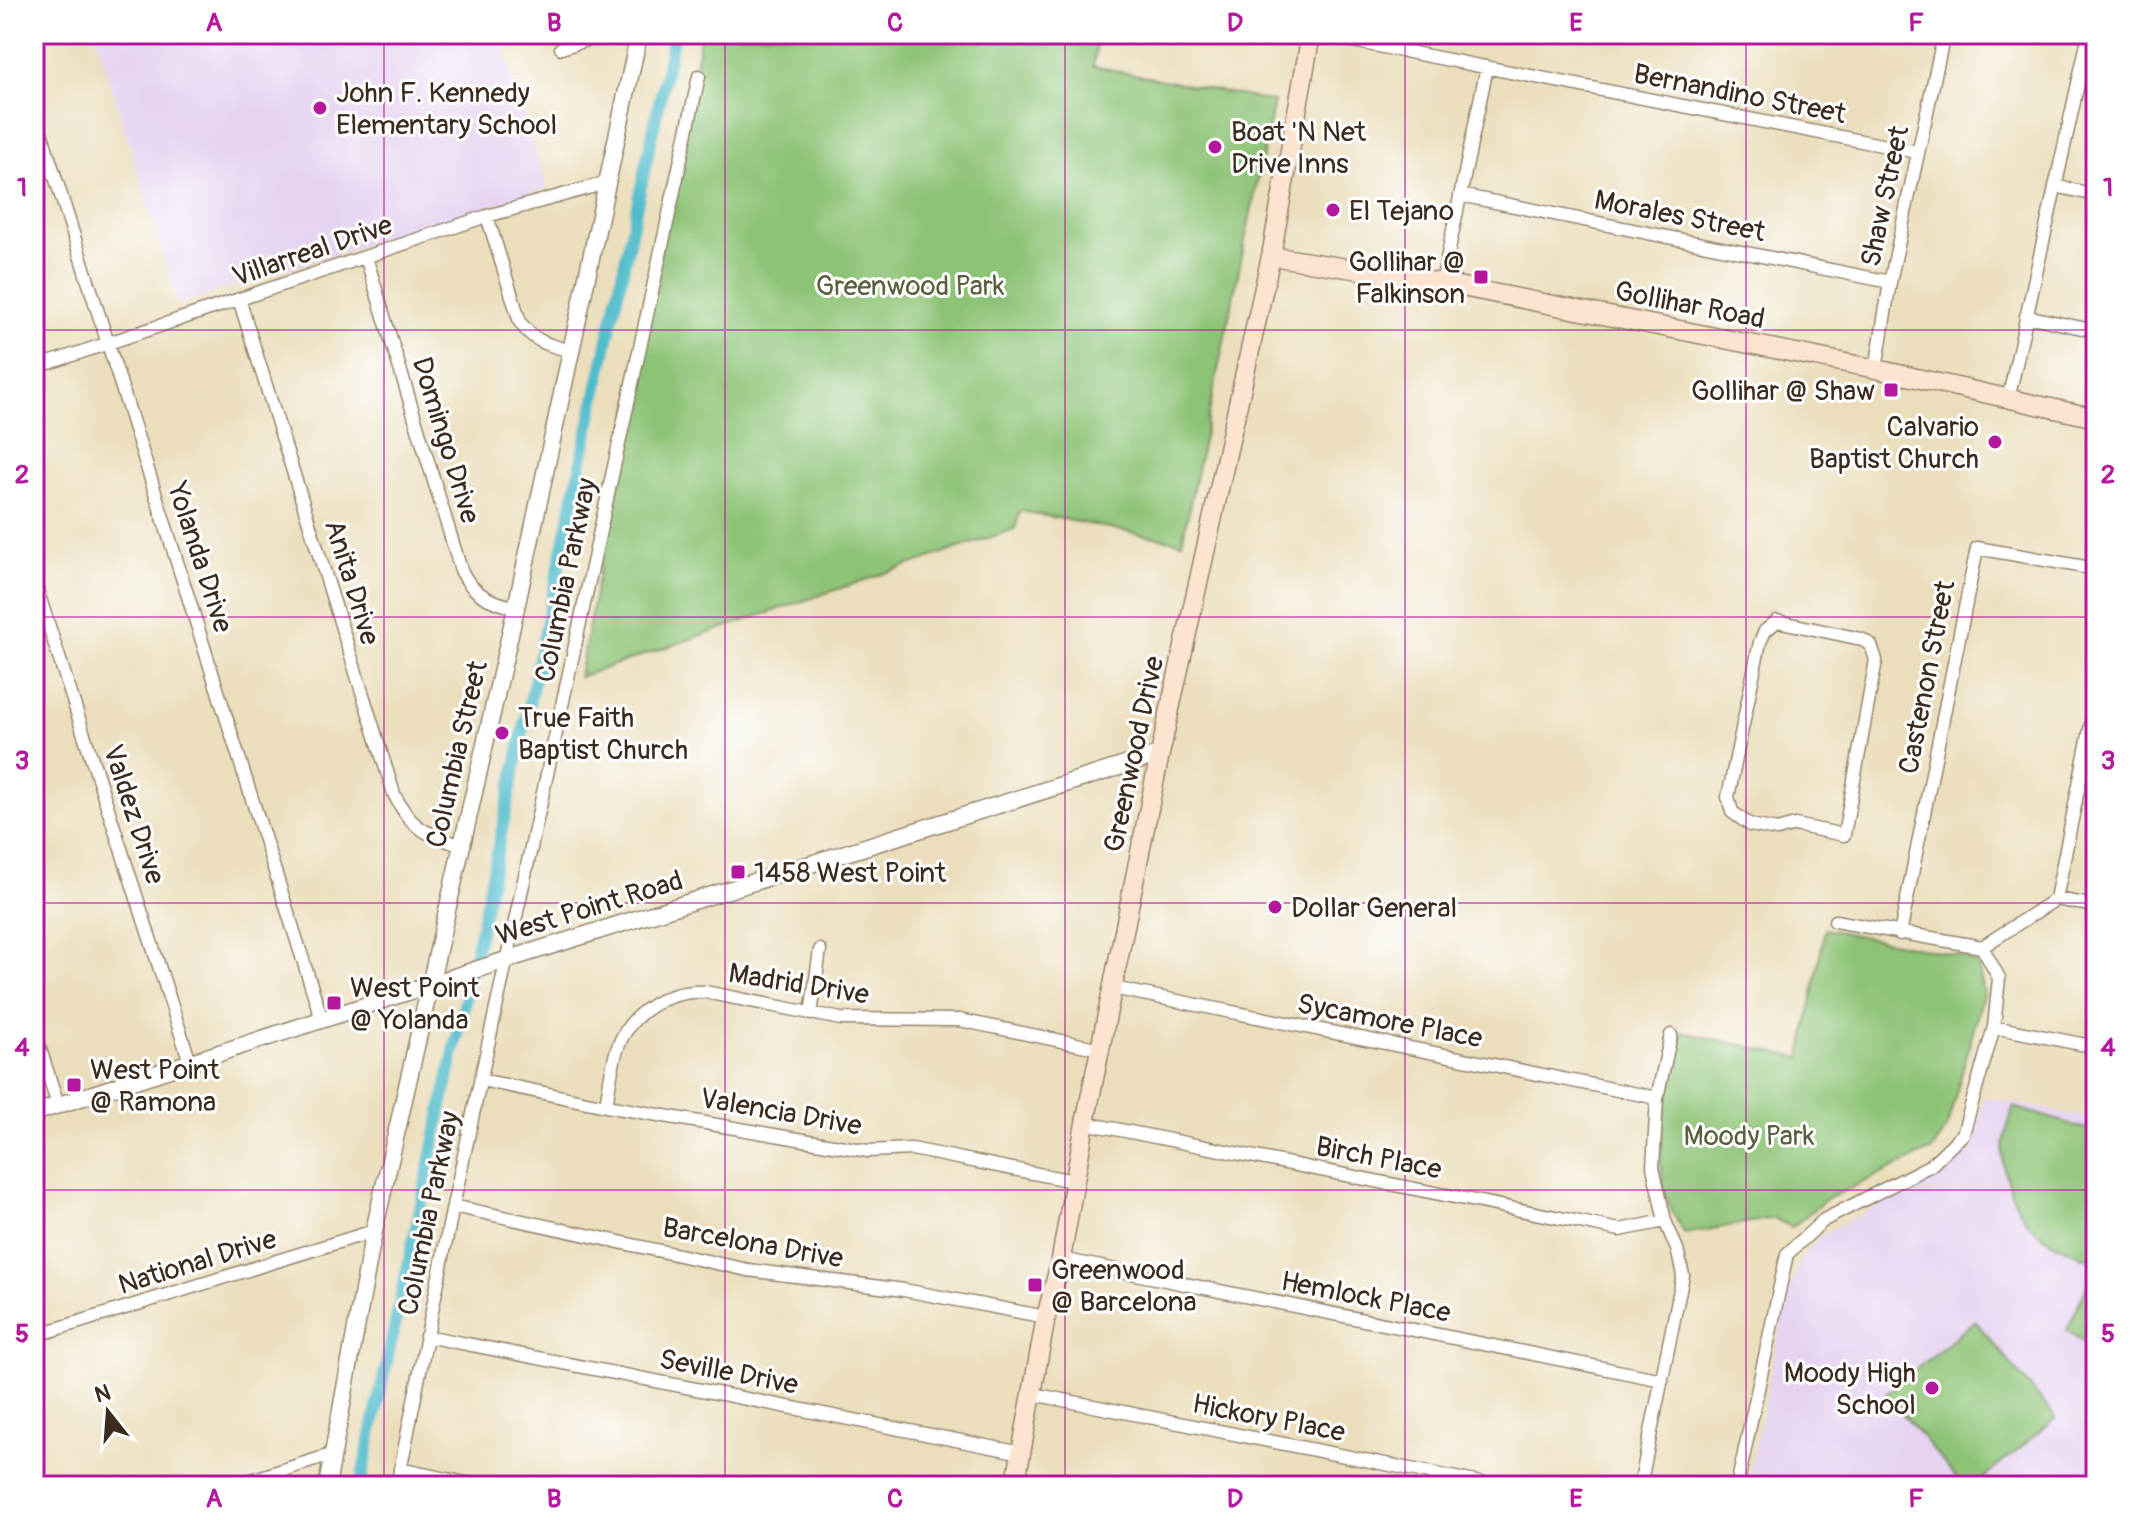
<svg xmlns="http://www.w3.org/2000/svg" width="2130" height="1520" viewBox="0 0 2130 1520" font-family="Pangolin,sans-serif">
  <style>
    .built { fill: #e5d3f0 }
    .green { fill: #8dc376; stroke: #64764a; stroke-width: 2 }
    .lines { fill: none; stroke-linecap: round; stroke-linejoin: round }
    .canal { stroke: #50bbcb; stroke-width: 12 }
    .minor-casing { stroke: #93846d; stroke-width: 15 }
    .tertiary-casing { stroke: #93846d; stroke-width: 19 }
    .secondary-casing { stroke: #93846d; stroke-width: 21 }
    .minor { stroke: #fff; stroke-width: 12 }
    .tertiary { stroke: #fff; stroke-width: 16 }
    .secondary { stroke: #fde4d1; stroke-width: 18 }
    .grid { fill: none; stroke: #b5179e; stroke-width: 2; stroke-opacity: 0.55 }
    .poi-dot { fill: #b5179e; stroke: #fff; stroke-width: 3 }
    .labels { text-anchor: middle; stroke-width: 6; stroke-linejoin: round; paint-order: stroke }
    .poi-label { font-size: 28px; fill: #3b2a1e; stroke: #fff; text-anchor: start }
    .street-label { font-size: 28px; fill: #3b2a1e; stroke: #fff }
    .park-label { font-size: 28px; fill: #58603d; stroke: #fff }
    .neatline { fill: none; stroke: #b5179e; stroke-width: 3 }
    .grid-label { font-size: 26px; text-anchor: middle; font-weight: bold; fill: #b5179e }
  </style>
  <rect width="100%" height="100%" fill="#fff"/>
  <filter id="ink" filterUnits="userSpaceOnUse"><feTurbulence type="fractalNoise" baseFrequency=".0125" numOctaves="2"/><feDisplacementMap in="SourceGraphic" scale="16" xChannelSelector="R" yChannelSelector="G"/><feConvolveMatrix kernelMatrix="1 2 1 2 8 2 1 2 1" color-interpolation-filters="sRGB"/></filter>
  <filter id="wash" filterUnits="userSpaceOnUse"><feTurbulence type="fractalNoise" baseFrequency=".006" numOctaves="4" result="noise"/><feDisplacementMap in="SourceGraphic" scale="32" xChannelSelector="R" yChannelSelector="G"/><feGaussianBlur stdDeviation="1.8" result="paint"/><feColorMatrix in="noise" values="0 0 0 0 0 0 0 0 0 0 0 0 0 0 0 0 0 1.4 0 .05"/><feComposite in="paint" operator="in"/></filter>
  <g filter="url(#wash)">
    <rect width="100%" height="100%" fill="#ebdebc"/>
    <!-- built -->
    <path class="built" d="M 95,34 L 498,34 L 547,188 L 178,304 Z
      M 1984,1097 L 2096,1119 L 2096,1486 L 1747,1486 L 1788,1291 L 1801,1259 L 1821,1235 L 1939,1173 L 1975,1134 Z"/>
    <!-- green -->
    <path class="green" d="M 701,34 L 1099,34 L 1093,66 L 1274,102 L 1182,542 L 1020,511 L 1015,529 L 579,677 Z
      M 1825,929 L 1961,956 L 1977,964 L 1984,991 L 1946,1130 L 1932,1150 L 1825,1200 L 1792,1227 L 1773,1218 L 1685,1234 C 1677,1220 1667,1205 1664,1188 C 1654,1137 1671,1083 1682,1032 L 1801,1058 Z
      M 2014,1107 L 2096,1132 L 2096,1248 L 2092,1260 C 2072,1252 2046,1242 2031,1226 C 2015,1209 2001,1174 2003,1150 C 2004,1135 2009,1121 2014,1107 Z
      M 2096,1266 L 2096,1352 L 2067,1330 Z
      M 1975,1321 L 2056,1418 L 1974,1486 L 1963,1486 L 1886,1394 Z"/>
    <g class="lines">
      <!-- canal -->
      <path class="canal" d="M 360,1486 L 674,34"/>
    </g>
  </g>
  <g filter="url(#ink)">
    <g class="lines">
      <!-- minor casing -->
      <g class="minor-casing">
        <path id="minor" d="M 614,34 L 638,39
          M 1317,34 L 1917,152
          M 561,48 L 604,34
          M 34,110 L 322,1020
          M 2055,186 L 2096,195
          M 1460,195 L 1890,282
          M 487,216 L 520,322 C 533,342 549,345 571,351
          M 366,257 L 461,570 C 473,595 489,601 516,608
          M 1442,283 L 1487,67
          M 239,299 L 394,794 C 412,831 426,833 462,846
          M 2026,316 L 2096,331
          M 34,368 L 487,216 L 606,183
          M 1876,369 L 1890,282 L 1944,34
          M 2008,400 L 2089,34
          M 34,580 L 190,1062
          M 1777,621 L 1861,639 L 1871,645 L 1876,660 L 1844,835 L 1795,825 L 1777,830 L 1750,825 L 1732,812 L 1728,797 L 1760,642 L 1765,631 Z
          M 2056,899 L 2096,700
          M 1835,921 L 1982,947 L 2056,899 L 2096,906
          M 1900,934 L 1977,548 L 2096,569
          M 1113,988 L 1657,1098
          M 811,1014 L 820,950
          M 1994,1027 L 2096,1047
          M 34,1030 L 58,1105
          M 481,1080 L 606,1106 L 868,1151 L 912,1149 L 1073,1181
          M 606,1106 C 609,1087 611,1068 617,1050 C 629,1012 667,990 705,992 L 841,1019 L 959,1020 L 1101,1049
          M 1085,1123 L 1620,1230 L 1665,1221
          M 453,1206 L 748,1270 L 904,1290 L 1046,1317
          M 1061,1259 L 1662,1380
          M 34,1336 L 374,1231
          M 426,1336 L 1022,1453
          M 1033,1394 L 1496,1486
          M 400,1469 L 480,1486
          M 232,1486 L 334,1454
          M 397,1486 L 453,1206 L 699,76
          M 1640,1486 L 1683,1275 L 1677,1249 L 1665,1221 L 1653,1167 L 1657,1098 L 1671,1035
          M 1737,1486 L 1787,1254 L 1824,1220 L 1931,1165 L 1963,1134 L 1994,1027 L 1999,978 L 1982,947"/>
      </g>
      <!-- tertiary casing -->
      <g class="tertiary-casing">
        <path id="tertiary" d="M 34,1113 L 506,960 L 1160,754
          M 327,1486 L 374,1231 L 516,608 L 639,34"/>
      </g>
      <!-- secondary casing -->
      <g class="secondary-casing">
        <path id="secondary" d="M 1271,256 L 1442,283 L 1876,369 L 2096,418
          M 1015,1486 L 1046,1317 L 1061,1259 L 1085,1123 L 1160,754 L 1271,256 L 1311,34"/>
      </g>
      <!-- minor -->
      <use href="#minor" class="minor"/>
      <!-- tertiary -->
      <use href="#tertiary" class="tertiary"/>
      <!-- secondary -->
      <use href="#secondary" class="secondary"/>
    </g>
  </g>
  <!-- grid -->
  <path class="grid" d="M 384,34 L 384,1486M 725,34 L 725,1486M 1065,34 L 1065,1486M 1405,34 L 1405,1486M 1746,34 L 1746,1486M 34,330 L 2096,330M 34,617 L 2096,617M 34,903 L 2096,903M 34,1190 L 2096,1190"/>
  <!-- markers -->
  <g class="poi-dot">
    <circle cx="320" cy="108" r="8"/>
    <circle cx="1215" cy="147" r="8"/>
    <circle cx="1333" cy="210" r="8"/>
    <rect x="1473" y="269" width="16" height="16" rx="4"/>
    <rect x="1883" y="382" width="16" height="16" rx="4"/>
    <circle cx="1995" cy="442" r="8"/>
    <circle cx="502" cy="733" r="8"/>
    <rect x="730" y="864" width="16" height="16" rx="4"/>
    <circle cx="1275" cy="907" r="8"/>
    <rect x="326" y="995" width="16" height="16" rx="4"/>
    <rect x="66" y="1077" width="16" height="16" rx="4"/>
    <rect x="1027" y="1277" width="16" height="16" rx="4"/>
    <circle cx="1932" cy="1388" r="8"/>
  </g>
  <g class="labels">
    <!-- poi labels -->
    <g class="poi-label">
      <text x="336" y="102">John F. Kennedy<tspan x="336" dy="32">Elementary School</tspan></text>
      <text x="1231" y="141">Boat 'N Net<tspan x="1231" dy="32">Drive Inns</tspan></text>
      <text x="1349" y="220">El Tejano</text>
      <text x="1465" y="271" text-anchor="end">Gollihar @<tspan x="1465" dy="32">Falkinson</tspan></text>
      <text x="1875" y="400" text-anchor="end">Gollihar @ Shaw</text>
      <text x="1979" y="436" text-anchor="end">Calvario<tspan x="1979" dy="32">Baptist Church</tspan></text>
      <text x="518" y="727">True Faith<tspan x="518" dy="32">Baptist Church</tspan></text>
      <text x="754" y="882">1458 West Point</text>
      <text x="1291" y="917">Dollar General</text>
      <text x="350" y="997">West Point<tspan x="350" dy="32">@ Yolanda</tspan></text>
      <text x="90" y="1079">West Point<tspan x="90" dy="32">@ Ramona</tspan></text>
      <text x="1051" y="1279">Greenwood<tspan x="1051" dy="32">@ Barcelona</tspan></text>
      <text x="1916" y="1382" text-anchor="end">Moody High<tspan x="1916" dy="32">School</tspan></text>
    </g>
    <!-- street labels -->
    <g class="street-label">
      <text transform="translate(1740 93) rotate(11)" y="10">Bernandino Street</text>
      <text transform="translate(1884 196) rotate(-78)" y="10">Shaw Street</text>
      <text transform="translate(1680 215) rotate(11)" y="10">Morales Street</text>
      <text transform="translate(312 250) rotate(-19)" y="10">Villarreal Drive</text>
      <text transform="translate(1690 304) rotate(11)" y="10">Gollihar Road</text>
      <text transform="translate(447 440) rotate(73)" y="10">Domingo Drive</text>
      <text transform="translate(201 557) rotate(72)" y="10">Yolanda Drive</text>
      <text transform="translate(565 580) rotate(-78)" y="10">Columbia Parkway</text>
      <text transform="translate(353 582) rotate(73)" y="10">Anita Drive</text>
      <text transform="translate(1926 677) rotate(-79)" y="10">Castenon Street</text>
      <text transform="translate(456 754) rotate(-77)" y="10">Columbia Street</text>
      <text transform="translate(1133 754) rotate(-78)" y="10">Greenwood Drive</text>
      <text transform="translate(135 814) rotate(72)" y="10">Valdez Drive</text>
      <text transform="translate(589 907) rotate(-17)" y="10">West Point Road</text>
      <text transform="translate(799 983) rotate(9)" y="10">Madrid Drive</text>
      <text transform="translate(1390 1020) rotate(11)" y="10">Sycamore Place</text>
      <text transform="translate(781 1111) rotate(10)" y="10">Valencia Drive</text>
      <text transform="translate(1379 1157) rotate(11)" y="10">Birch Place</text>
      <text transform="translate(428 1213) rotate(-78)" y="10">Columbia Parkway</text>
      <text transform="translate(753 1242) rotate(10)" y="10">Barcelona Drive</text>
      <text transform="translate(197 1261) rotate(-17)" y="10">National Drive</text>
      <text transform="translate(1366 1296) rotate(11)" y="10">Hemlock Place</text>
      <text transform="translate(729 1371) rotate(11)" y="10">Seville Drive</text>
      <text transform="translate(1269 1417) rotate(11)" y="10">Hickory Place</text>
    </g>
    <!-- park labels -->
    <g class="park-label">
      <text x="910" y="295">Greenwood Park</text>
      <text x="1749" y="1145">Moody Park</text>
    </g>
  </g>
  <!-- margin -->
  <rect width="2130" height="1520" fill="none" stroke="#fff" stroke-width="88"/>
  <!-- north arrow -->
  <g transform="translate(108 1412) rotate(343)" stroke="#ffffff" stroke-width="6" paint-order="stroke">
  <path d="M0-6L14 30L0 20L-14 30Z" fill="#3b2a1e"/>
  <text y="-12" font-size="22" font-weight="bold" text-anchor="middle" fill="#3b2a1e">N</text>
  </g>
  <rect x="44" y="44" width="2042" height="1432" class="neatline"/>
  <g class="grid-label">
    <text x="214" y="31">A</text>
    <text x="554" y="31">B</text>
    <text x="895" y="31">C</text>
    <text x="1235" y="31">D</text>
    <text x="1576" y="31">E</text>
    <text x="1916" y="31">F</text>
    <text x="22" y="196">1</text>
    <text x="2108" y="196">1</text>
    <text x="22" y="483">2</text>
    <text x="2108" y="483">2</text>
    <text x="22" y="769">3</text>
    <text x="2108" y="769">3</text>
    <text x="22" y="1056">4</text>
    <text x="2108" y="1056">4</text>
    <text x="22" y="1342">5</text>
    <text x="2108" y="1342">5</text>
    <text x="214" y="1507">A</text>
    <text x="554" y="1507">B</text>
    <text x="895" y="1507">C</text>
    <text x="1235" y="1507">D</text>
    <text x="1576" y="1507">E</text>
    <text x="1916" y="1507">F</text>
  </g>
</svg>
